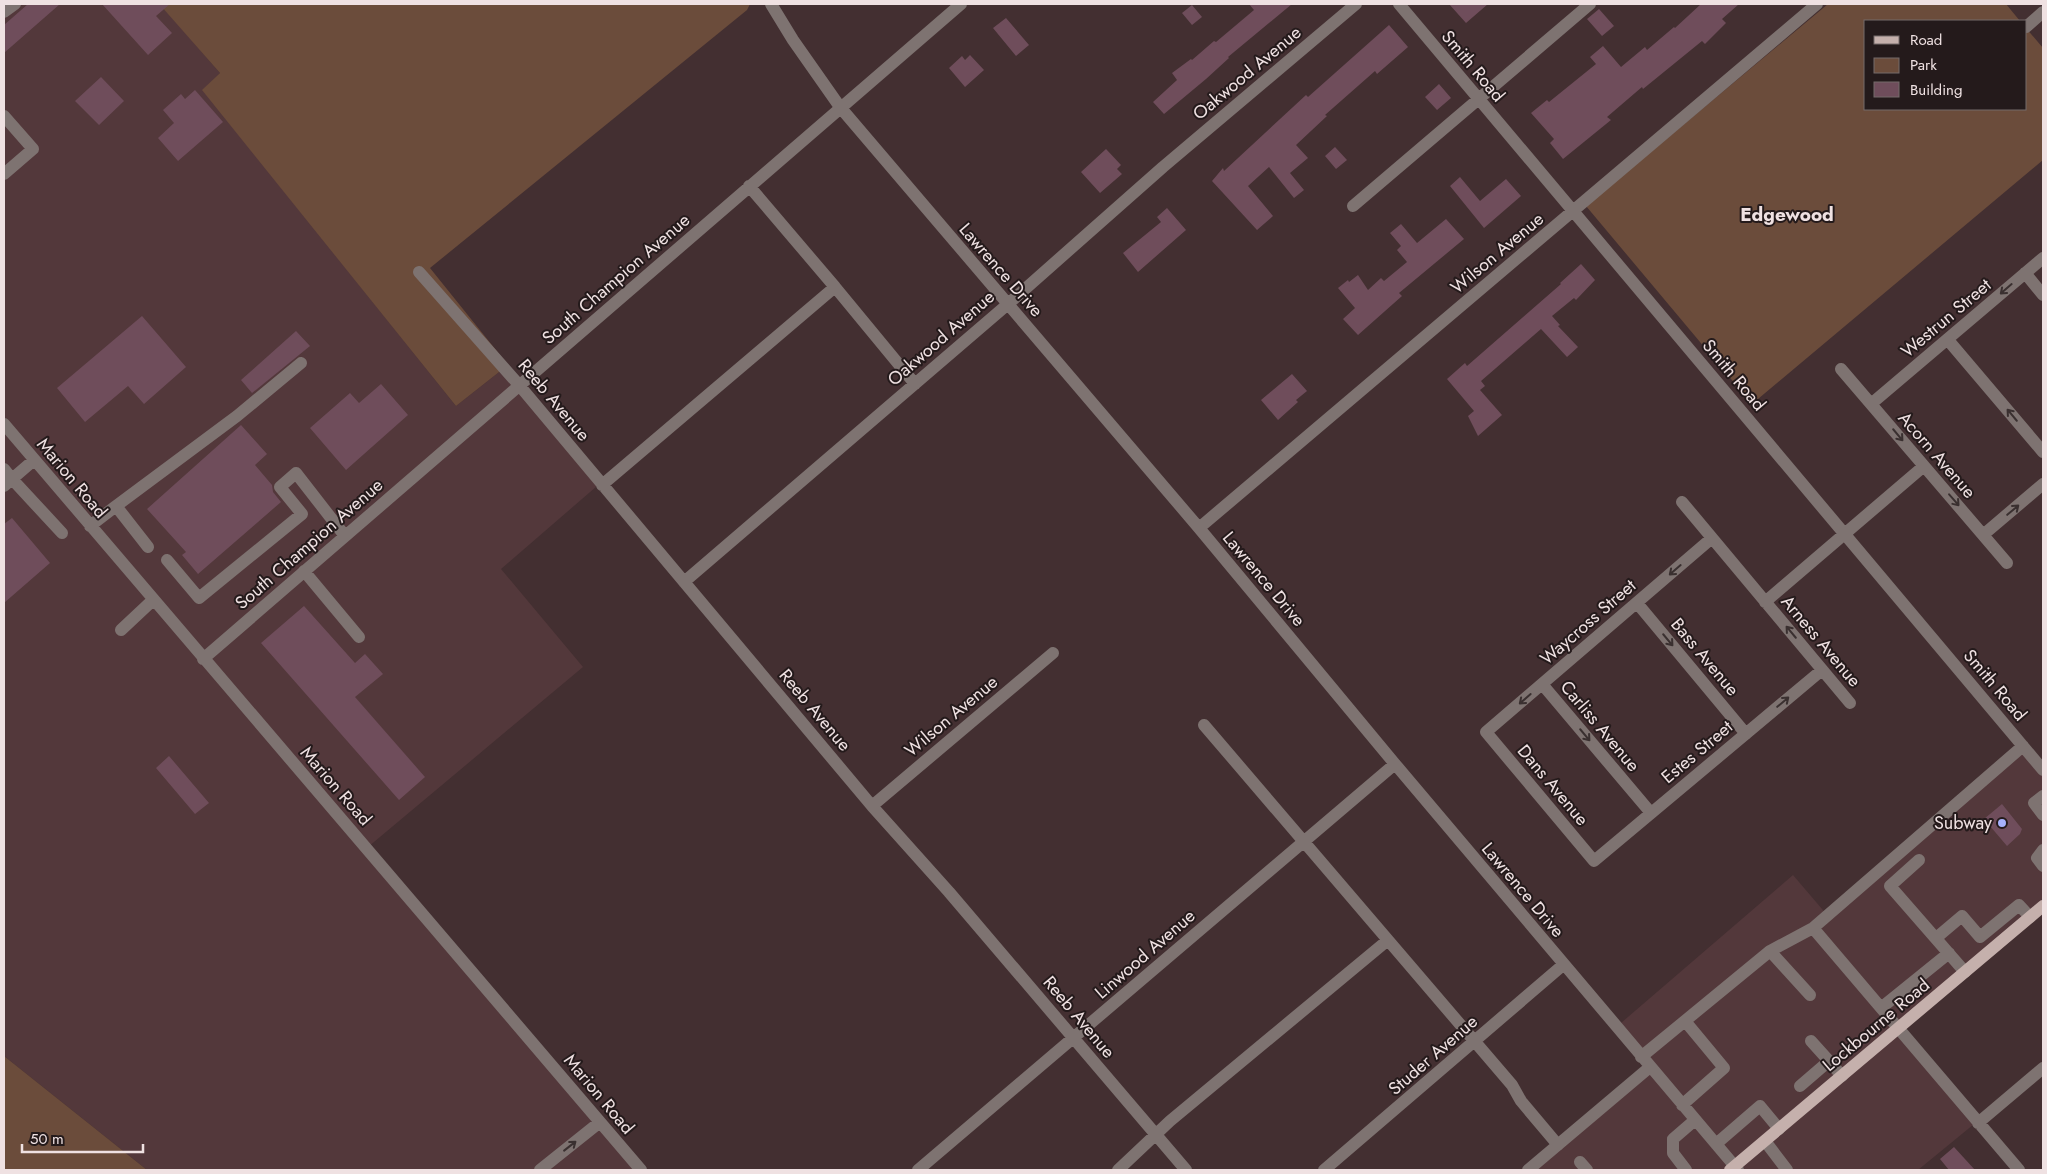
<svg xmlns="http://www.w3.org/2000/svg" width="2047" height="1174" viewBox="0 0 2047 1174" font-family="Jost,sans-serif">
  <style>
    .built { fill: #53383b }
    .green { fill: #6b4c3b }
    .building { fill: #6f4d5b }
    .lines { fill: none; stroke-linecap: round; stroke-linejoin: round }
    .minor { stroke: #7e7371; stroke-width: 12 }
    .major { stroke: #c5b0ac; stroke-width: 12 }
    .oneway { stroke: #3a3030 }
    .poi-dot { fill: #a6b1fc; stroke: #241a1b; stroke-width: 2 }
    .labels { text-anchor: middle; stroke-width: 4; stroke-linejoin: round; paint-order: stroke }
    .street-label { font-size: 18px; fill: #efe1e2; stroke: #241a1b }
    .poi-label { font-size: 18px; fill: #efe1e2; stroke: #241a1b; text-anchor: end }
    .neighbourhood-label { font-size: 19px; font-weight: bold; fill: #efe1e2; stroke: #241a1b }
  </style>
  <rect width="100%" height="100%" fill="#432f31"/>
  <!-- built -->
  <path class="built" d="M 4,4 L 164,4 L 162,6 L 220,73 L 203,90 L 456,406 L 508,365 L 604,480 L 501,569 L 583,667 L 368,847 L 640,1170 L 147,1170 L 4,1056 Z
    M 2023,743 L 2043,768 L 2043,906 L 1900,1027 L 1979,1120 L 1918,1170 L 1525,1170 L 1646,1068 L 1614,1029 L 1793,875 L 1828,916 Z"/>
  <!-- green -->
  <path class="green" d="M 164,4 L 750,4 L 747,10 L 430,268 L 508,365 L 456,406 L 202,90 L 220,73 L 161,6 Z
    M 1828,4 L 2006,4 L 2020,21 L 1866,21 L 1866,109 L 2026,109 L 2026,28 L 2043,48 L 2043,160 L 1752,404 L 1586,206 Z
    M 4,1056 L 147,1170 L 4,1170 Z"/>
  <!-- building -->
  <path class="building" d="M 28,4 L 60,4 L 4,53 L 4,25 Z
    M 102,4 L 170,4 L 156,16 L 172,33 L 148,55 Z
    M 1249,4 L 1292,4 L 1228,57 L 1229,58 L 1206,79 L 1164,114 L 1153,102 L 1177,80 L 1172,73 L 1191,59 L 1192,60 L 1214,41 L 1216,42 L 1254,10 Z
    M 1449,4 L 1488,4 L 1466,23 Z
    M 1701,4 L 1739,4 L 1722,19 L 1726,23 L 1705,44 L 1702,41 L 1643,89 L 1642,87 L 1607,117 L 1611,120 L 1563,159 L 1550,143 L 1554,139 L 1531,113 L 1547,100 L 1549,102 L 1596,64 L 1590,57 L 1603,46 L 1621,67 L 1645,47 L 1647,50 L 1674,27 L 1675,28 Z
    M 1192,5 L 1202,17 L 1192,25 L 1182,13 Z
    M 1599,9 L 1614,26 L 1602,36 L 1587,19 Z
    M 1006,18 L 1029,45 L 1016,56 L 993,28 Z
    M 1389,25 L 1408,47 L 1377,74 L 1375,71 L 1325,115 L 1327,116 L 1296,145 L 1308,158 L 1290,173 L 1304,190 L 1294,198 L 1269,167 L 1248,186 L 1273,216 L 1257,230 L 1212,181 L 1223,168 L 1224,171 L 1306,95 L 1308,97 Z
    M 970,55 L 984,70 L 965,87 L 949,68 L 962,56 L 965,60 Z
    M 101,77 L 124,101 L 99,125 L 75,101 Z
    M 1439,84 L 1451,98 L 1437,110 L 1425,97 Z
    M 195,90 L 223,122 L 178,161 L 158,138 L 174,123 L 163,110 L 181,94 L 185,99 Z
    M 1335,147 L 1347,160 L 1336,169 L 1325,156 Z
    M 1106,149 L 1121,165 L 1117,169 L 1122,174 L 1100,193 L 1081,172 Z
    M 1460,177 L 1480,201 L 1506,179 L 1521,196 L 1484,228 L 1450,186 Z
    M 1167,208 L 1186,230 L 1138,272 L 1123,253 L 1161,222 L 1157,217 Z
    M 1446,219 L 1464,239 L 1399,293 L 1402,296 L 1358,335 L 1343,319 L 1355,308 L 1338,288 L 1348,280 L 1349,282 L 1358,275 L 1368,290 L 1381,278 L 1384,281 L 1407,262 L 1397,250 L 1401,246 L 1390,233 L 1401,224 L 1417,243 Z
    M 1581,264 L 1595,280 L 1576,300 L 1574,298 L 1552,316 L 1560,325 L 1558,326 L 1578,347 L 1567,357 L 1541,329 L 1481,381 L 1485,386 L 1480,390 L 1502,415 L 1478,436 L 1468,416 L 1474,411 L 1447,379 L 1465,363 L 1467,366 L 1561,284 L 1560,283 Z
    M 142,316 L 186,367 L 144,404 L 128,386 L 85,422 L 57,388 Z
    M 296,331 L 310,346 L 252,393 L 241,380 Z
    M 1292,374 L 1307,391 L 1296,400 L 1298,402 L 1278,420 L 1261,400 Z
    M 381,384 L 408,415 L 346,470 L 310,428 L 350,393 L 359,403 Z
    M 241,425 L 267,454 L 255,465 L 272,485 L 273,492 L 281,502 L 198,574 L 182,555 L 186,552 L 147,509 Z
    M 12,518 L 50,563 L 4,603 L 4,524 Z
    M 304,606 L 355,663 L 365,654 L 383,674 L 355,697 L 425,777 L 399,800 L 261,643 Z
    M 169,756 L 209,803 L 195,814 L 156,768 Z
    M 2002,804 L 2022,829 L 2020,834 L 2007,846 L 1984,819 Z
    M 1954,1147 L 1975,1170 L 1949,1170 L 1940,1159 Z"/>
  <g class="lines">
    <!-- minor -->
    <path class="minor" d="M 771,4 L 793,40 L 840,107 L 1199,528 L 1395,764 L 1738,1170
      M 1399,4 L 2043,770
      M 4,12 L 15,4
      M 2026,27 L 2043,12
      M 4,116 L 33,149 L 4,174
      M 749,186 L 835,287
      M 1353,206 L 1590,4
      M 419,272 L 519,385 L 872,806 L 949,892 L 1186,1170
      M 2025,273 L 2043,295
      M 1948,340 L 2043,452
      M 1841,369 L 2007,563
      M 1871,404 L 2043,258
      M 4,424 L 641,1170
      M 4,469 L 12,479 L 34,460
      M 602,485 L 835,287 L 915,384
      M 4,486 L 12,479 L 62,533
      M 1682,502 L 1850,703
      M 116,506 L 237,416 L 301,363
      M 90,526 L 116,506 L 148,547
      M 1199,528 L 1817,4
      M 1983,535 L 2043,484
      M 1712,538 L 1486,732 L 1594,861 L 1822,670
      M 167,560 L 199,598 L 302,514 L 280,487 L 296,473 L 345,536
      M 304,571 L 359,637
      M 684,582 L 1008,304 L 1163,167 L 1356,4
      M 1765,602 L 1924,466
      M 1637,603 L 1746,734
      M 121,630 L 153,600
      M 203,659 L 961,4
      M 1542,684 L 1651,813
      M 1204,725 L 1512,1085 L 1521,1101 L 1558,1145
      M 2043,796 L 2034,803 L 2043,815
      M 872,806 L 1053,653
      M 2043,850 L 2037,858 L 2043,866
      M 1919,860 L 1890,886 L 1965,972
      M 1813,928 L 2019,1170
      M 1936,938 L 1962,916 L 1980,937 L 2019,905 L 2030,917
      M 1770,951 L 1813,928 L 2023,746
      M 1881,1008 L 1949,953
      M 1811,1041 L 1829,1061
      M 1641,1057 L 1770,951 L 1810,995
      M 1800,1086 L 1829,1061 L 1842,1076
      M 1682,1105 L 1724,1068 L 1685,1021
      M 1978,1123 L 2043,1068
      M 1765,1141 L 1787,1170
      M 1716,1144 L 1760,1106 L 1779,1129
      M 1580,1162 L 1587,1170
      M 540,1170 L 600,1122
      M 918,1170 L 1395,764
      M 1118,1170 L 1170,1121 L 1388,940
      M 1324,1170 L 1563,965
      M 1528,1170 L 1650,1067
      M 1686,1170 L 1673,1153 L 1673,1139 L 1695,1120"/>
    <!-- major -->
    <path class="major" d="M 1730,1170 L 2043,906"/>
  </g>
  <!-- one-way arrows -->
  <defs><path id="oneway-shaft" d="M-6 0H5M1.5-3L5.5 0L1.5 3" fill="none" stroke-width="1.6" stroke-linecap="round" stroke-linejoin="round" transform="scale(1.25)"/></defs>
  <g class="oneway">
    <use href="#oneway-shaft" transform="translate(2006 289) rotate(139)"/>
    <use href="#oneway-shaft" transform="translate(2012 415) rotate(-130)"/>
    <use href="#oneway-shaft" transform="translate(1898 435) rotate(50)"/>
    <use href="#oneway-shaft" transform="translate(1954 500) rotate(49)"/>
    <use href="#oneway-shaft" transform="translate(2013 510) rotate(-40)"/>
    <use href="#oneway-shaft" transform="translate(1675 570) rotate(139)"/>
    <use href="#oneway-shaft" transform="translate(1791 632) rotate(-130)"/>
    <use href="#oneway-shaft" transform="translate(1668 640) rotate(50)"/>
    <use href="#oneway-shaft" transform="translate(1525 699) rotate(139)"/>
    <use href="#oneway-shaft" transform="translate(1783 702) rotate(-40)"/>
    <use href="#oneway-shaft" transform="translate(1585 735) rotate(50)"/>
    <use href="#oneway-shaft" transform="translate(570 1146) rotate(-38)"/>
  </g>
  <!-- markers -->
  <circle class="poi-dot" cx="2002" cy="823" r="5"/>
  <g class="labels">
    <!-- street labels -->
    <g class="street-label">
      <text transform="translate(1473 66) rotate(50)" y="6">Smith Road</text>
      <text transform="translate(1247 73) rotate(-40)" y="6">Oakwood Avenue</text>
      <text transform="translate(1497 253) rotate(-40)" y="6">Wilson Avenue</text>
      <text transform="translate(1001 270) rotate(49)" y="6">Lawrence Drive</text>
      <text transform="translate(616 279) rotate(-41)" y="6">South Champion Avenue</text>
      <text transform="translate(1946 318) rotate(-40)" y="6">Westrun Street</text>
      <text transform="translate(941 338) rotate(-41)" y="6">Oakwood Avenue</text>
      <text transform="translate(1734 375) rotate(50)" y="6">Smith Road</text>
      <text transform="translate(554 400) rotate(50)" y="6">Reeb Avenue</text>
      <text transform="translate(1937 455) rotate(49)" y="6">Acorn Avenue</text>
      <text transform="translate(72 478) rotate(50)" y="6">Marion Road</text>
      <text transform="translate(309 544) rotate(-41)" y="6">South Champion Avenue</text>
      <text transform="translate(1264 579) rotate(50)" y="6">Lawrence Drive</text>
      <text transform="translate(1588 622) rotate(-41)" y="6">Waycross Street</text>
      <text transform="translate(1821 641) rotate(50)" y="6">Arness Avenue</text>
      <text transform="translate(1705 657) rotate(50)" y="6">Bass Avenue</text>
      <text transform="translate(1995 685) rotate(50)" y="6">Smith Road</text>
      <text transform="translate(815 710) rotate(50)" y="6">Reeb Avenue</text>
      <text transform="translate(951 716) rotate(-40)" y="6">Wilson Avenue</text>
      <text transform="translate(1600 726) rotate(50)" y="6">Carliss Avenue</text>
      <text transform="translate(1697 752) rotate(-40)" y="6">Estes Street</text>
      <text transform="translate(1553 785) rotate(50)" y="6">Dans Avenue</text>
      <text transform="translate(336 786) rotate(49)" y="6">Marion Road</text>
      <text transform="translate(1523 890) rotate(50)" y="6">Lawrence Drive</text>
      <text transform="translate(1145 954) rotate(-41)" y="6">Linwood Avenue</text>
      <text transform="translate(1079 1017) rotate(50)" y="6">Reeb Avenue</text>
      <text transform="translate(1876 1025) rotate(-40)" y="6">Lockbourne Road</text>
      <text transform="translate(1433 1055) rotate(-41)" y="6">Studer Avenue</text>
      <text transform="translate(599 1094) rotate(50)" y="6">Marion Road</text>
    </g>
    <!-- poi labels -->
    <g class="poi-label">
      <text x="1992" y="829">Subway</text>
    </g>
    <!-- neighbourhood labels -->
    <g class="neighbourhood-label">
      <text x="1787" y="221">Edgewood</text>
    </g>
  </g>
  <!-- border -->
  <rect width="2047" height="1174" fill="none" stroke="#efe1e2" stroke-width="10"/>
  <!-- legend -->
  <rect x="1864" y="20" width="162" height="90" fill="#241a1b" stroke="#756a6b"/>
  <rect x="1874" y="36" width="25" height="8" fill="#c5b0ac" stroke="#756a6b"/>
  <text x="1910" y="45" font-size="15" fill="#efe1e2">Road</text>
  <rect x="1874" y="58" width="25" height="15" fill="#6b4c3b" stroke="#756a6b"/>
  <text x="1910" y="70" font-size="15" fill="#efe1e2">Park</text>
  <rect x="1874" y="82" width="25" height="15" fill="#6f4d5b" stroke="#756a6b"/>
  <text x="1910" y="95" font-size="15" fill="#efe1e2">Building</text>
  <!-- scale -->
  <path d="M22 1144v8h121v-8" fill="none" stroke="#efe1e2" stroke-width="2.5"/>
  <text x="30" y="1144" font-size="15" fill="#efe1e2" stroke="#241a1b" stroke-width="4" paint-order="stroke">50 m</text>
</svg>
